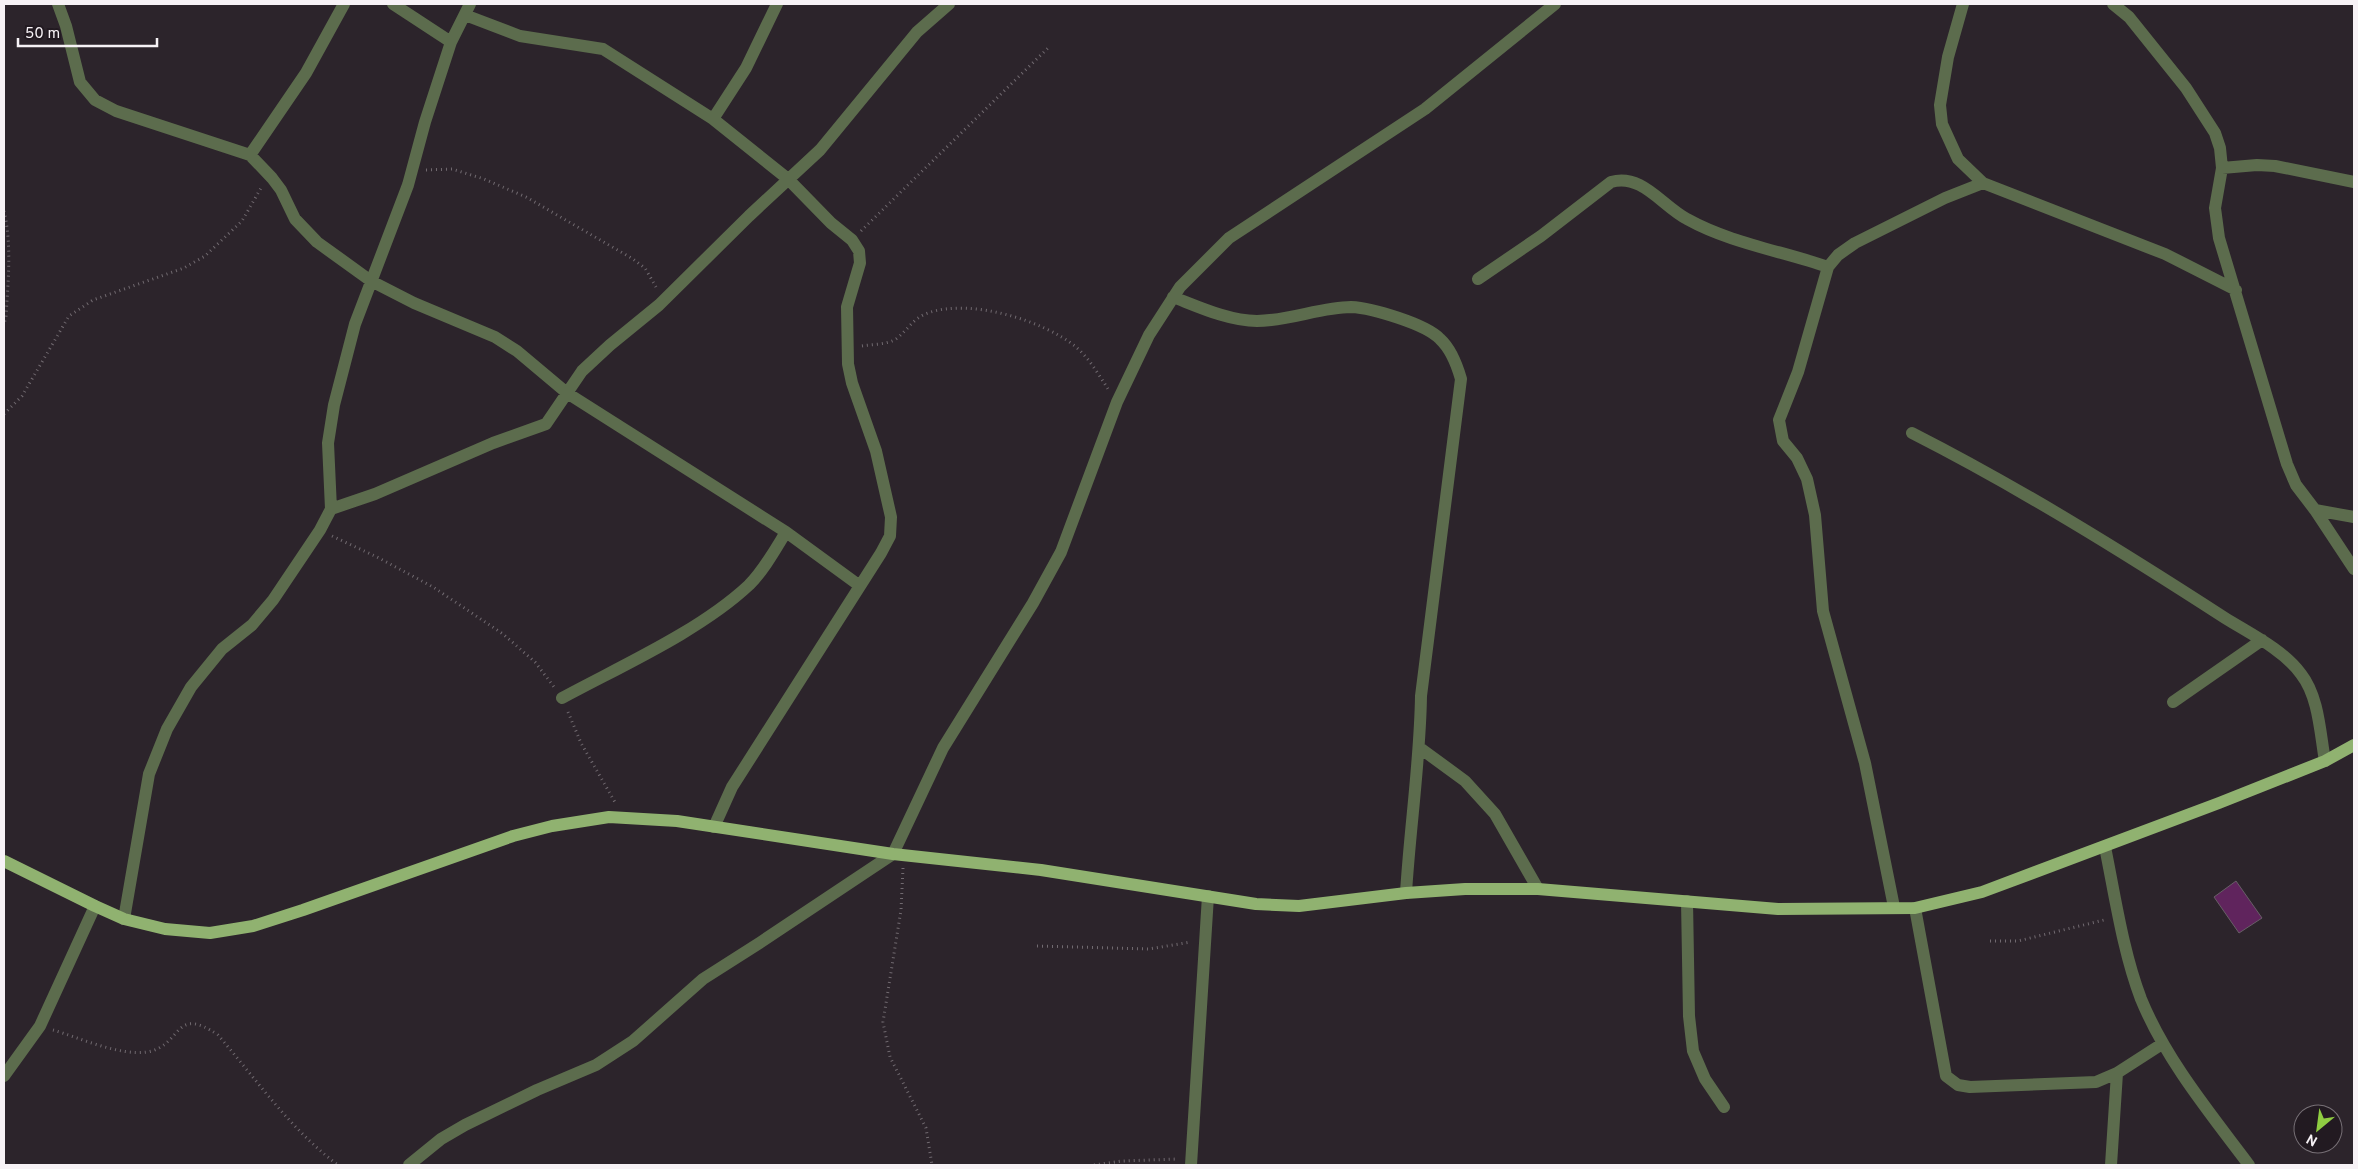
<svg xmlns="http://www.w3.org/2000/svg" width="2358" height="1169" viewBox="0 0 2358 1169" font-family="Overpass,sans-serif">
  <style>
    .building { fill: #60245d; stroke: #675e66 }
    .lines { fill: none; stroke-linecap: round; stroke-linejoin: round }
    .path { stroke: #716a70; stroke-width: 3; stroke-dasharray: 1 4; stroke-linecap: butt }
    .minor { stroke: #5c6c4d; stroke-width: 12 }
    .major { stroke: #90b270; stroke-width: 12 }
  </style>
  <rect width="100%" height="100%" fill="#2c242b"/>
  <!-- building -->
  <path class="building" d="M 2236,881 L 2262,918 L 2239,933 L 2214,897 Z"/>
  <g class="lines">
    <!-- path -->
    <path class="path" d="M 426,170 L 452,169 L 484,179 L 526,197 L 633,259 L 645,268 L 656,287
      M 4,211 C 12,245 8,282 6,317 L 4,324
      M 861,231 L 1048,48
      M 862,346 C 873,344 886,345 896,339 C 908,330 913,318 928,313 C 969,298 1043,320 1076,347 C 1089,358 1099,375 1108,389
      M 4,414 L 22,396 L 69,316 L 93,300 L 184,268 L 205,256 L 242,221 L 261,188
      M 332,536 L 377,557 L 433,587 L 503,634 L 535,662 L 554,687
      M 568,712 L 581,743 L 616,804
      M 903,868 L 901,910 L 883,1022 L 890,1057 L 926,1128 L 932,1165
      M 1990,941 L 2018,941 L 2104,920
      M 1037,946 L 1149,949 L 1191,942
      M 53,1030 C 80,1038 119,1056 147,1052 C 183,1046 173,1004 218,1035 C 256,1079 291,1130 338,1165
      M 1094,1165 L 1122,1161 L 1178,1159"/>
    <!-- minor -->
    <path class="minor" d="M 58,4 L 66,26 L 80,82 L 95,100 L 116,111 L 250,155 L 272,178 L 281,190 L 295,219 L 317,242 L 371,281 L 414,303 L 495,337 L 517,351 L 567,393 L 786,532 L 860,586
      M 393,4 L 451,42
      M 1963,4 L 1948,57 L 1940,105 L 1942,124 L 1958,159 L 1983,183 L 2165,254 L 2236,290
      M 2113,4 L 2129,17 L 2186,88 L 2215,133 L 2220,148 L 2222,168 L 2215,208 L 2219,238 L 2287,464 L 2296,485 L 2315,510 L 2354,569
      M 465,15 L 520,36 L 603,49 L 713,119 L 788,179 L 831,223 L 852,240 L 859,251 L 860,263 L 847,307 L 848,364 L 852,383 L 876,451 L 891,517 L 890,536 L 881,553 L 732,787 L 714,827
      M 713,119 L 746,68 L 777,4
      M 250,155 L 306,73 L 344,4
      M 2222,168 L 2257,165 L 2275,166 L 2354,182
      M 1478,279 L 1541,236 L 1611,182 C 1642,173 1662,206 1687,219 C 1730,243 1782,251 1828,267
      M 1173,297 C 1199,307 1229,321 1257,321 C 1288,321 1322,307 1351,307 C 1372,308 1426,324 1440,339 C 1451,349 1457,365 1461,379 L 1421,696 C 1420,762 1410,827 1406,893
      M 1912,433 C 2020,488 2123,552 2225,618 C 2249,633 2284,650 2301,674 C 2319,697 2320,733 2325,761
      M 331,509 L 375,494 L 493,443 L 546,424 L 582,371 L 610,345 L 659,305 L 749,216 L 820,150 L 917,32 L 949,4
      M 2315,510 L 2354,517
      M 562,698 C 621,666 700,631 749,585 C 764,570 775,550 786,532
      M 2173,702 L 2262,640
      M 1420,748 L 1465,781 L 1495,814 L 1538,889
      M 2105,847 C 2115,896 2123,952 2141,999 C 2166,1060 2210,1113 2249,1165
      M 1687,901 L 1689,1016 L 1693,1051 L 1705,1079 L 1724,1107
      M 1894,907 L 1865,763 L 1823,611 L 1815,515 L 1807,479 L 1797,458 L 1783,441 L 1779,420 L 1798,372 L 1828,267 L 1838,255 L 1855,243 L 1945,198 L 1983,183
      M 1915,908 L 1946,1076 L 1958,1085 L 1970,1087 L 2096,1082 L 2117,1073 L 2162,1044
      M 124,919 L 149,774 L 167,729 L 191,687 L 222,649 L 252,625 L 273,600 L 320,530 L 331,509 L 328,443 L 334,405 L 355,324 L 408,185 L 425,122 L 451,42 L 470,4
      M 4,1076 L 40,1026 L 95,906
      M 409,1165 L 441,1139 L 465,1125 L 537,1090 L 596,1065 L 633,1041 L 703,979 L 761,942 L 893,854 L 943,748 L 1033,603 L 1061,552 L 1117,402 L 1149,335 L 1180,287 L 1229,238 L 1425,109 L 1555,4
      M 1191,1165 L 1208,896
      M 2111,1165 L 2117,1073"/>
    <!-- major -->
    <path class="major" d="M 4,861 L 95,906 L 124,919 L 165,929 L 210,933 L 253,926 L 303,910 L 513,836 L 552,826 L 609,817 L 677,821 L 893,854 L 1041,870 L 1256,904 L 1299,906 L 1406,893 L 1465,889 L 1538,889 L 1778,909 L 1915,908 L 1982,892 L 2219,803 L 2325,761 L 2354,745"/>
  </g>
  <!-- border -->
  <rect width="2358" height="1169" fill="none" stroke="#f7f2f6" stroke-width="10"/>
  <!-- north arrow -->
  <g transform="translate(2318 1129) rotate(209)"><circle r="24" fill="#221a21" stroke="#777076"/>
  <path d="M0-4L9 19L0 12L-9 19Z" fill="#8fcd42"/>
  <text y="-8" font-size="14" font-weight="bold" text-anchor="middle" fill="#f7f2f6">N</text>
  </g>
  <!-- scale -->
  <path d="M18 38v8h139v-8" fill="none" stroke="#f7f2f6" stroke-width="2.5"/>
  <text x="25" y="38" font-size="15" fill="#f7f2f6" stroke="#221a21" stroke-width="4" paint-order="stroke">50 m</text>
</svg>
